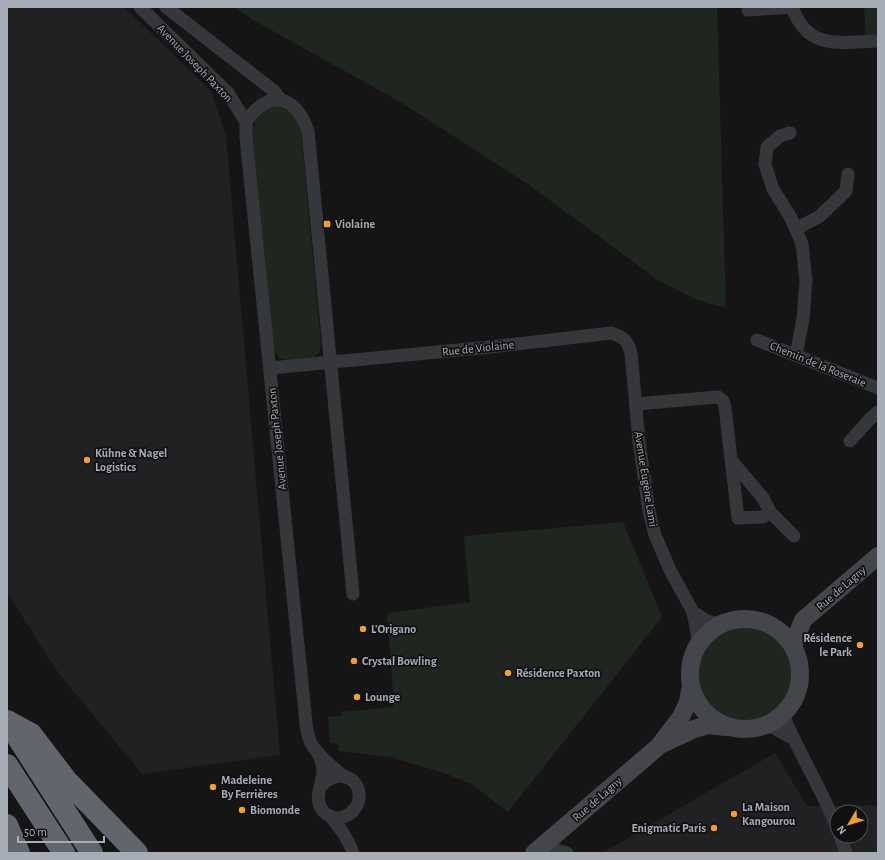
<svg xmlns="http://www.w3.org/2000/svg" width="885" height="860" viewBox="0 0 885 860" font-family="'Alegreya Sans',sans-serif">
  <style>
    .built { fill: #212123; fill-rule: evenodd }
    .green { fill: #1f261f }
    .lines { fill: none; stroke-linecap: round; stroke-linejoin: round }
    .street { stroke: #36373b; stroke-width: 13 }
    .secondary { stroke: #44464b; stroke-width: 18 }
    .highway { stroke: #62666c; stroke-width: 22 }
    .poi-dot { fill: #f29e31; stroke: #101011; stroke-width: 1.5 }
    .labels { text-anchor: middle; stroke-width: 3.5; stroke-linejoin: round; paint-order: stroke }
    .street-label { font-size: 12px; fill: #a6adb7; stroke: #101011 }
    .poi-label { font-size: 12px; font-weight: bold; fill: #a6adb7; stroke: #101011; text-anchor: start }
  </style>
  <rect width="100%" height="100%" fill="#151516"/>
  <!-- built -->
  <path class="built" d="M 7,7 L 124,7 L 211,91 L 226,136 L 280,755 L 142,774 L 57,671 L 7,592 Z
    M 775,753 L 807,806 L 878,805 L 878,853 L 602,853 ZM 837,812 L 861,812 L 861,836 L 837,836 Z"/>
  <!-- green -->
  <path class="green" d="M 235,7 L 717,7 L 726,308 L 697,300 L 658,280 L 529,185 L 404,104 L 253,20 Z
    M 864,7 L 878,7 L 878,38 L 866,38 Z
    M 276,106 L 291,111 L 301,130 L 321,345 L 319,353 L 314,357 L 285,360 L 279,358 L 274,350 L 252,135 L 255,122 L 264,110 Z
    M 623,522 L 662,617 L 508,812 L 473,785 L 447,774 L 391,757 L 339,751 L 338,744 L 330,743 L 328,717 L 342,716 L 342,712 L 394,707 L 387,613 L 470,602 L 464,536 Z
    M696 674a48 48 0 1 1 96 0a48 48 0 1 1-96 0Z"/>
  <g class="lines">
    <!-- street -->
    <path class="street" d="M 140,7 L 228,93 L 246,122 L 246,138 L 305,713 C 306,721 306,730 309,738 C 312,751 334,769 345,777
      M 166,7 L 274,91 L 281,100
      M 792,7 C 808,51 839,42 878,41
      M 748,10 L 792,7
      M 246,122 C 268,89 295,94 308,131 L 353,594
      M 790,133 L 780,136 L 767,147 L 765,164 L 773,189 L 791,218 L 802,244 L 806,281 L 803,319 L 796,355
      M 796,229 L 820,216 L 846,191 L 848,174
      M 757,340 L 878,388
      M 270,368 L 490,347 L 611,333 C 623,336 628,341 631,353 L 639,441 L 649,511 L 655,535 L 670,570 L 693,612 L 699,644
      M 636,404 L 718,397 L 723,401 L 725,407 L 738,518 L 763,517 L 770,512
      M 850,441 L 870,419 L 878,412
      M 731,460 L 763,498 L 770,512 L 794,536
      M 693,612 L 707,621 L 721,624
      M 783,715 C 799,753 821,789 837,827
      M 769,725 L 794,739
      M 318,753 C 320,758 323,765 323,771 C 323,785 312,799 324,812 C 338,826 362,812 359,793 C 356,773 334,772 322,785
      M 330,816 C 340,828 348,838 353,853
      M 840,836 L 846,853
      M 542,846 L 567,853"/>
    <!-- secondary -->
    <path class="secondary" d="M690 674a55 55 0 1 1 110 0a55 55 0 1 1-110 0Z
      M 793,646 L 803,620 L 878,556
      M 662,744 L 694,729 L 708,725 L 726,727
      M 534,853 L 659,746 L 681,717 L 688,702 L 691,686"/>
    <!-- highway -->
    <path class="highway" d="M 7,721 L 31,734 L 67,781 L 137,853
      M 18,738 L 92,853
      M 7,765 L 64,853
      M 7,825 L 19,853"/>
  </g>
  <!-- markers -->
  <g class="poi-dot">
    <rect x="323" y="220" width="8" height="8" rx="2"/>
    <circle cx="87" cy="460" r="4"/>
    <circle cx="363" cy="629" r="4"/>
    <circle cx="860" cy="645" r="4"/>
    <circle cx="354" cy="661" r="4"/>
    <circle cx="508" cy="673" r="4"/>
    <circle cx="357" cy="697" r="4"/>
    <circle cx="213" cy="787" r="4"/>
    <circle cx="242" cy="810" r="4"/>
    <circle cx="734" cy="814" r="4"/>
    <circle cx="714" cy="828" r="4"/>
  </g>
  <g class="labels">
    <!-- street labels -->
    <g class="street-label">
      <text transform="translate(195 63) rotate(46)" y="4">Avenue Joseph Paxton</text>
      <text transform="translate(478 348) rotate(-6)" y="4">Rue de Violaine</text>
      <text transform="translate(818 364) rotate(22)" y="4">Chemin de la Roseraie</text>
      <text transform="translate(277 439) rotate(-96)" y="4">Avenue Joseph Paxton</text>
      <text transform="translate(646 479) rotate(81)" y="4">Avenue Eugène Lami</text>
      <text transform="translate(841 588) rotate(-41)" y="4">Rue de Lagny</text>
      <text transform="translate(597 799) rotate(-41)" y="4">Rue de Lagny</text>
    </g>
    <!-- poi labels -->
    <g class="poi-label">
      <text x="335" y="228">Violaine</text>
      <text x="95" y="457">Kühne &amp; Nagel<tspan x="95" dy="14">Logistics</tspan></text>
      <text x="371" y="633">L'Origano</text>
      <text x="852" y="642" text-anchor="end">Résidence<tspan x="852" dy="14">le Park</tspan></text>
      <text x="362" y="665">Crystal Bowling</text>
      <text x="516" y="677">Résidence Paxton</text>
      <text x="365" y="701">Lounge</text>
      <text x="221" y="784">Madeleine<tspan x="221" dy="14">By Ferrières</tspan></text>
      <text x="742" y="811">La Maison<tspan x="742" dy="14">Kangourou</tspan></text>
      <text x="250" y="814">Biomonde</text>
      <text x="706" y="832" text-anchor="end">Enigmatic Paris</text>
    </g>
  </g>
  <!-- border -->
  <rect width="885" height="860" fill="none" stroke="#a6adb7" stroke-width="16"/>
  <!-- north arrow -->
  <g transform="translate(849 824) rotate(232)"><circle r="19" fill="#101011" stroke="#4c4f53"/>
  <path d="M0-3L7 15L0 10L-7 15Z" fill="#f29e31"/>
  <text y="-6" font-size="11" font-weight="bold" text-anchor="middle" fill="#a6adb7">N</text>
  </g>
  <!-- scale -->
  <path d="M18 836v6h86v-6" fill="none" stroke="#a6adb7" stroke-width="2"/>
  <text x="24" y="836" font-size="12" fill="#a6adb7" stroke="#101011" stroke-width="3" paint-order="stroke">50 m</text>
</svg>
